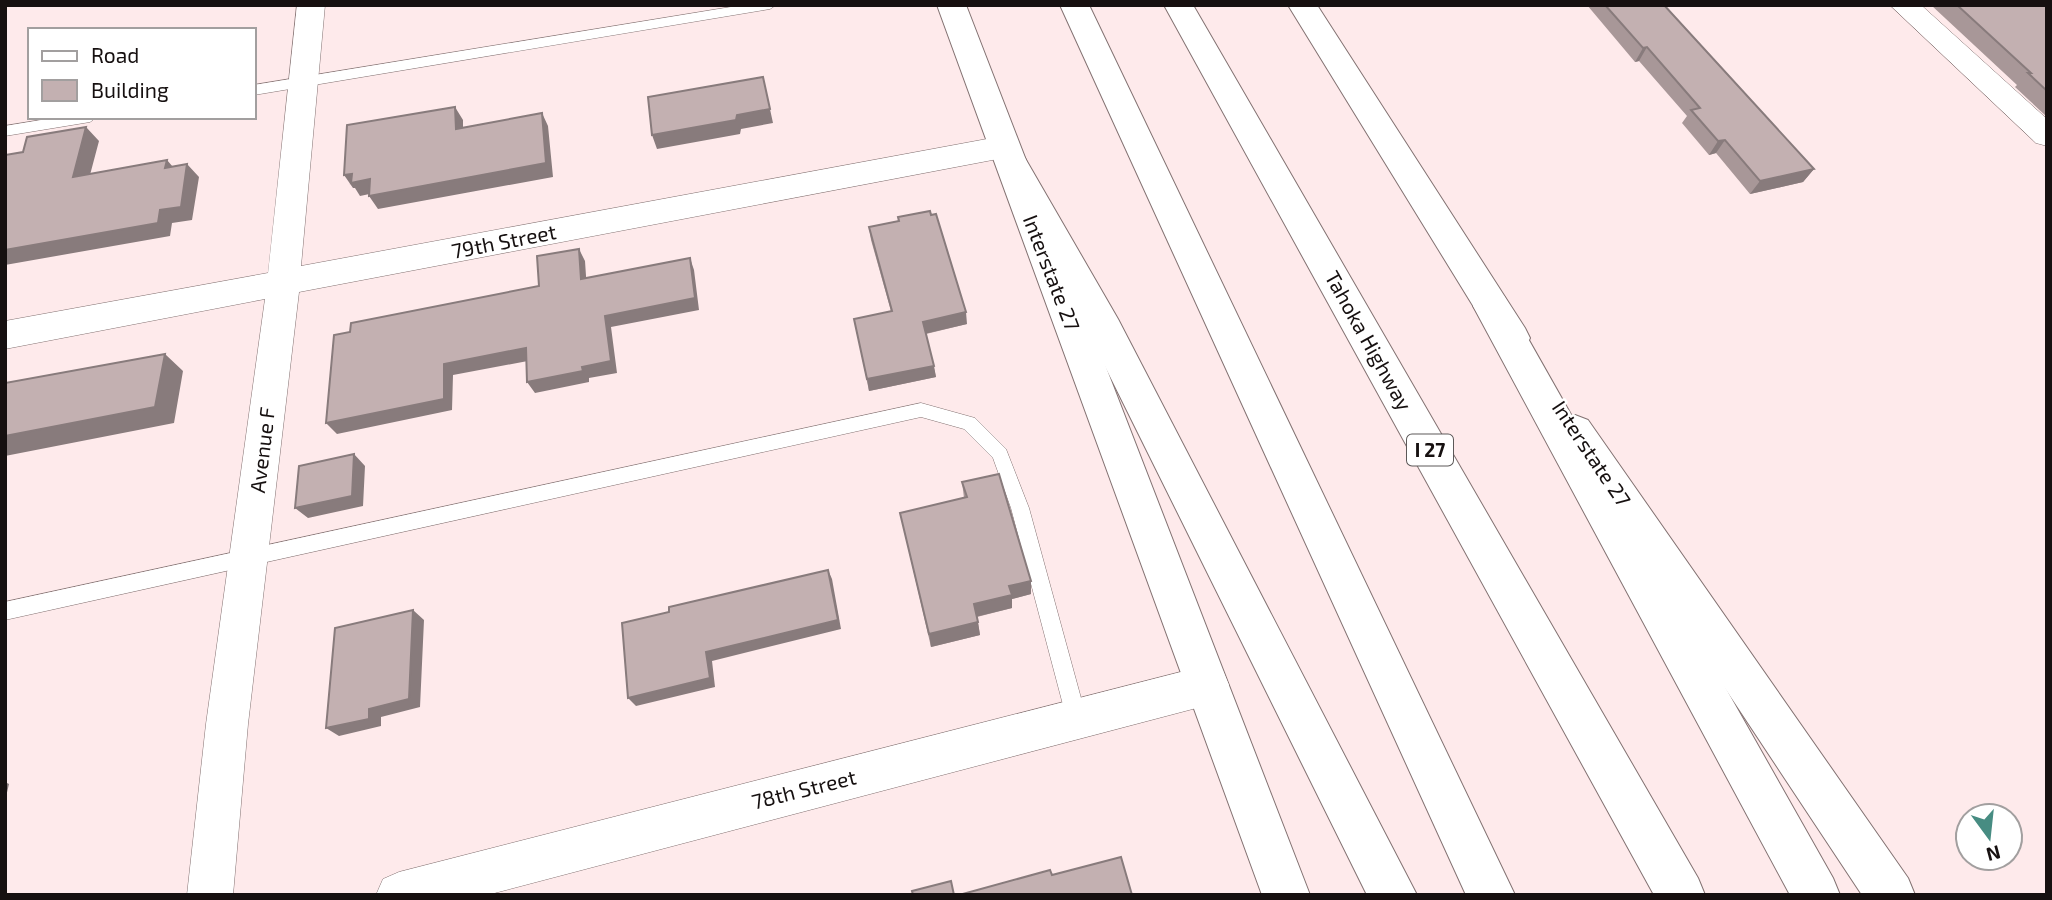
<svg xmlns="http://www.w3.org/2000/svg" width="2052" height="900" viewBox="0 0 2052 900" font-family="'Exo 2',sans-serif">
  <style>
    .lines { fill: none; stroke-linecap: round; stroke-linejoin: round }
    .service-casing { stroke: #837272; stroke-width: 1 }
    .minor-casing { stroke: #837272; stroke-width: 1 }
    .secondary-casing { stroke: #837272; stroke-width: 2 }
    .motorway-casing { stroke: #837272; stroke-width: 2 }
    .service { fill: #fff; fill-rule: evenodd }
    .minor { fill: #fff; fill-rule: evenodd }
    .secondary { fill: #fff; fill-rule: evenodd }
    .motorway { fill: #fff; fill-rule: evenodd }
    .wall { fill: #a89798 }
    .shaded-wall { fill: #887b7c }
    .building { fill: #c3b0b1; stroke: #887b7c; stroke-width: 2 }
    .labels { text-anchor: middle; stroke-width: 5; stroke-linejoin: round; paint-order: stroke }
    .shield { fill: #fff; stroke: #5c5858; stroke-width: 2 }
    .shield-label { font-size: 19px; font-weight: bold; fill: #161010 }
    .street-label { font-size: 21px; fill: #161010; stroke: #fff }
  </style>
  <rect width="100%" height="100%" fill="#feeaeb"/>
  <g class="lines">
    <!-- service casing -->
    <g class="service-casing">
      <path id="service" d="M 743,5 L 776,5 L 770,9 L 254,95 L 254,85 Z
        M 59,117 L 97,117 L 90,122 L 5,136 L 5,126 Z
        M 921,403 L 975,418 L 1006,449 L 1029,508 L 1087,720 L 1084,727 L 1077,730 L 1070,727 L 1067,720 L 1011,508 L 993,458 L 964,429 L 921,417 L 5,620 L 5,602 Z"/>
    </g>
    <!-- minor casing -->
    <g class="minor-casing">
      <path id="minor" d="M 297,5 L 325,5 L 301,266 L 1003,136 L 1014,139 L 1018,147 L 1014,155 L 1003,158 L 299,292 L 248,724 L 233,895 L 187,895 L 206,724 L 265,299 L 5,349 L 5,321 L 268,273 Z
        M 1890,5 L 1921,5 L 2047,119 L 2047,146 L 2036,143 Z
        M 1208,665 L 1223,671 L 1229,685 L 1223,699 L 1208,705 L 487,895 L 376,895 L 383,879 L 399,872 Z"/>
    </g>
    <!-- secondary casing -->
    <g class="secondary-casing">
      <path id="secondary" d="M 937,5 L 966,5 L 1310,895 L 1262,895 Z
        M 1288,5 L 1317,5 L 1525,328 L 1530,338 L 1525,348 L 1512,352 L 1499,348 Z
        M 1575,415 L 1588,420 L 1908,878 L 1915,895 L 1862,895 L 1562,442 L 1556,431 L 1562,420 Z"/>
    </g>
    <!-- motorway casing -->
    <g class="motorway-casing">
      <path id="motorway" d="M 1060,5 L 1089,5 L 1515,895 L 1466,895 Z
        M 1164,5 L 1193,5 L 1698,878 L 1705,895 L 1654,895 Z
        M 1003,136 L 1014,139 L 1118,319 L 1417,895 L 1367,895 L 1089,334 L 987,147 L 992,139 Z
        M 1491,292 L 1504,296 L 1833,878 L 1840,895 L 1790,895 L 1473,306 L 1478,296 Z"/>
    </g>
    <!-- service -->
    <use href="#service" class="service"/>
    <!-- minor -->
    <use href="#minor" class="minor"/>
    <!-- secondary -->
    <use href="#secondary" class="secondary"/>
    <!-- motorway -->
    <use href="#motorway" class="motorway"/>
  </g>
  <!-- wall -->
  <path class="wall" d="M 1587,5 L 1664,5 L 1814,169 L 1803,182 L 1750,194 L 1716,153 L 1709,155 L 1682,123 L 1687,116 L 1639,61 L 1635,62 Z
    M 1931,5 L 2047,5 L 2047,117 L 2015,87 L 2017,85 Z
    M 869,227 L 967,324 L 926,334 L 936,377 L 869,391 L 854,319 L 891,311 L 871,240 Z
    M 962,482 L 1031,594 L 1012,599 L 1012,608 L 977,617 L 980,635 L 931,647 L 900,513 L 964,498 Z"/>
  <!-- shaded-wall -->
  <path class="shaded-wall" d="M 1647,47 L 1639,61 L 1635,62 L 1643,48 Z
    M 763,77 L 773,123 L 741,129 L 740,134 L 657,149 L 652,135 L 737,115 Z
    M 455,107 L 463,120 L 463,142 L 456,129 Z
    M 542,113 L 548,126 L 553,177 L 378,209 L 369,196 Z
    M 86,127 L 99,141 L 86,190 L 73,177 Z
    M 1725,140 L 1716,153 L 1709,155 L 1718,141 Z
    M 167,160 L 178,173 L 165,168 Z
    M 187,164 L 199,177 L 192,220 L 172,223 L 170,236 L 5,265 L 5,250 L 160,210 Z
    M 1814,169 L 1803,182 L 1750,194 L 1760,181 Z
    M 352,174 L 370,179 L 379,192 L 360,196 L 355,188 L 353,188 L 344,175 Z
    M 579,249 L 585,261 L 587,291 L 581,279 Z
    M 690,258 L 694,270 L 699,310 L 611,327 L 617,373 L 589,378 L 589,382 L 535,393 L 527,382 L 582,367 L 605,316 Z
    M 966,312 L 967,324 L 924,334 L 923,322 Z
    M 526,348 L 533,360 L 453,375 L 452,410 L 337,434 L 326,423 L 444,364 Z
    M 165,354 L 183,371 L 174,423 L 5,456 L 5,436 Z
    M 934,366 L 936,377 L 869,391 L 867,379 Z
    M 354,454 L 365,466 L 363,506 L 308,518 L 295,508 Z
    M 828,570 L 832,579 L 841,629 L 712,661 L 715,687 L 636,706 L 628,698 L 706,652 Z
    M 1031,581 L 1031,594 L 1012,599 L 1012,608 L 975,617 L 974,604 L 1009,586 Z
    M 413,610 L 424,620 L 420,707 L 381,717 L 381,726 L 339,736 L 326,728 L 369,709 Z
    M 978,622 L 980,635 L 931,647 L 929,634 Z
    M 5,782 L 9,784 L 5,801 Z"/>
  <!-- building -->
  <path class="building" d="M 1605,5 L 1664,5 L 1814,169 L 1760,181 L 1725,140 L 1718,141 L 1691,110 L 1700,108 L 1647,47 L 1643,48 Z
    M 1957,5 L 2047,5 L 2047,91 L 2028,73 L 2031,73 Z
    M 763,77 L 770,109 L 737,115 L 736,120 L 652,135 L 648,97 Z
    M 455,107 L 456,129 L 542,113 L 546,163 L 369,196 L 370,179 L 351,183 L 352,174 L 344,175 L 347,125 Z
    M 86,127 L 73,177 L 167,160 L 165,168 L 187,164 L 181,207 L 160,210 L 158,223 L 5,250 L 5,155 L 23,152 L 27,137 Z
    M 930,211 L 931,215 L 936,214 L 966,312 L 923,322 L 934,366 L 867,379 L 854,319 L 892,311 L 869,227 L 899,221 L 898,217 Z
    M 579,249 L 581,279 L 690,258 L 695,298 L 605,316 L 611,361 L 582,367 L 583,371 L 527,382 L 526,348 L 444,364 L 444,399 L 326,423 L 334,335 L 350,332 L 351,323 L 539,286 L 537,256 Z
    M 165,354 L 155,407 L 5,436 L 5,383 Z
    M 354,454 L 352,496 L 295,508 L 299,466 Z
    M 999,474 L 1031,581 L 1009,586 L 1012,595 L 974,604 L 978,622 L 929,634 L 900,513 L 967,497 L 962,482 Z
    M 828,570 L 838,620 L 706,652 L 710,678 L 628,698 L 622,623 L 669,612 L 669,607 Z
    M 413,610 L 409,699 L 369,709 L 369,719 L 326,728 L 335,628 Z
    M 1121,857 L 1132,895 L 959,895 L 1050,870 L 1052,875 Z
    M 951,881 L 954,895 L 913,895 L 912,891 Z"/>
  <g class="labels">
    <!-- shield labels -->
    <rect class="shield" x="1407" y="434.5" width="46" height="31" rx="5"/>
    <g class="shield-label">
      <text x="1430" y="457">I 27</text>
    </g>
    <!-- street labels -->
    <g class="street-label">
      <text transform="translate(504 242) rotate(-11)" y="7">79th Street</text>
      <text transform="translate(1051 273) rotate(69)" y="7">Interstate 27</text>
      <text transform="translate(1368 341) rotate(61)" y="7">Tahoka Highway</text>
      <text transform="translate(263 450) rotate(-83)" y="7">Avenue F</text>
      <text transform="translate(1591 454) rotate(56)" y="7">Interstate 27</text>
      <text transform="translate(804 790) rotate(-14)" y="7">78th Street</text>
    </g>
  </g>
  <!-- border -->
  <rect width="2052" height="900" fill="none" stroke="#161010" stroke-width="14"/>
  <!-- legend -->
  <rect x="28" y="28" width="228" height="91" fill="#ffffff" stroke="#a29f9f" stroke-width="2"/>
  <rect x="42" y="51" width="35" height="10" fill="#ffffff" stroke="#a29f9f" stroke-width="2"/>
  <text x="91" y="63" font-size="21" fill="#161010">Road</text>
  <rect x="42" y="80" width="35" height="21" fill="#c3b0b1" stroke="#a29f9f" stroke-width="2"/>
  <text x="91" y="98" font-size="21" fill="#161010">Building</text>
  <!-- north arrow -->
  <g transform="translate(1989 837) rotate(165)"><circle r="33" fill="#ffffff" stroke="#a29f9f" stroke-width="2"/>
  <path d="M0-5L12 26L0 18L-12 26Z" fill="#478c82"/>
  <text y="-10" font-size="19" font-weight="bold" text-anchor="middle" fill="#161010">N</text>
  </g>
</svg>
